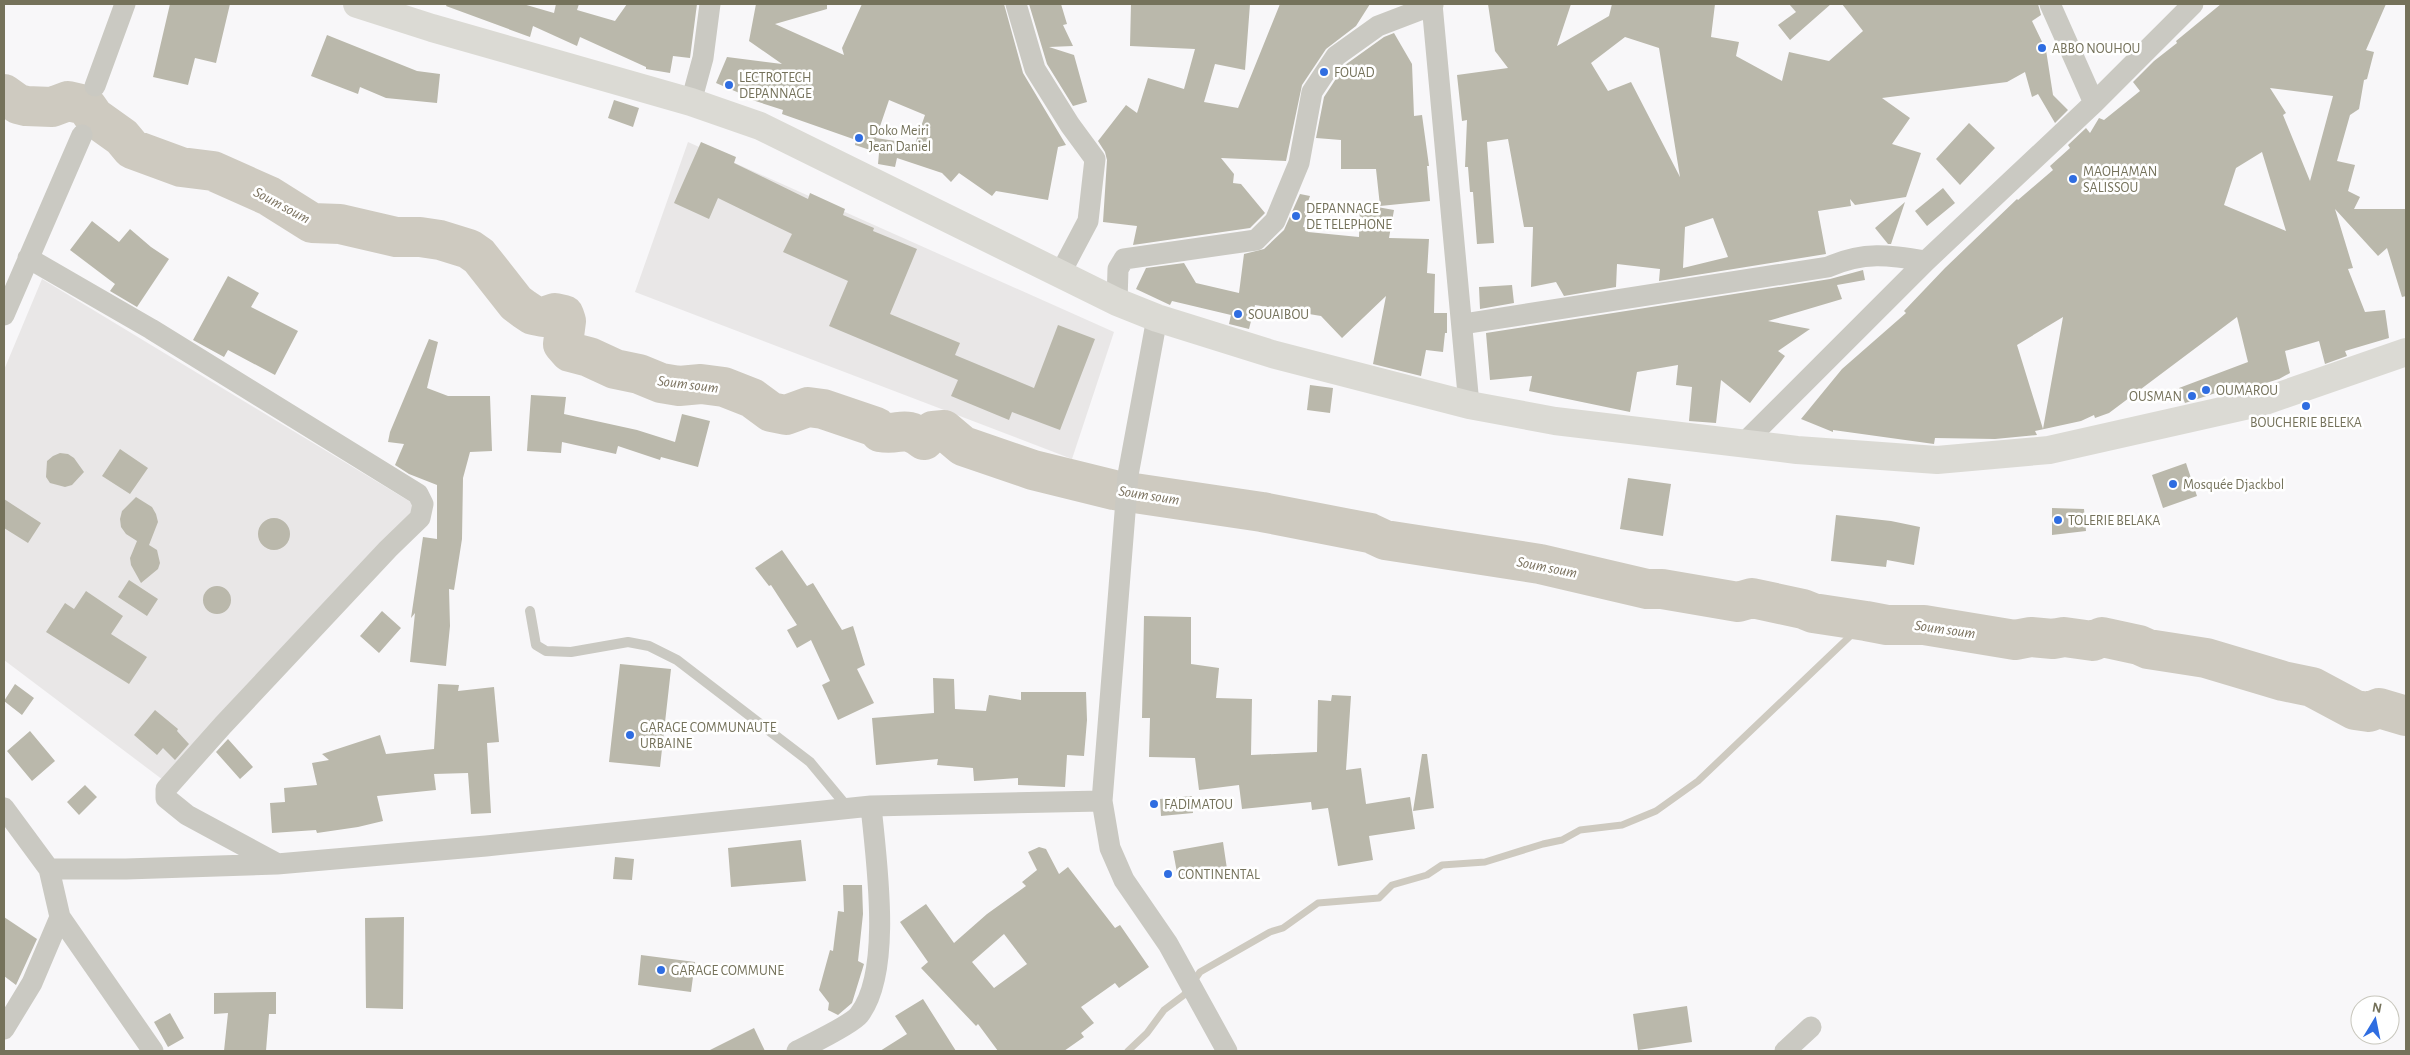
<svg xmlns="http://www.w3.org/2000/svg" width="2410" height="1055" viewBox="0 0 2410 1055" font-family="'Alegreya Sans',sans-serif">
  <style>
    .built { fill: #e9e7e7 }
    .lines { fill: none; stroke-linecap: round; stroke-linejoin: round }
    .stream { stroke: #cecac0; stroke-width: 7 }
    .river { stroke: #cecac0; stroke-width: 40 }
    .building { fill: #bab8ab; fill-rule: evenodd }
    .lane { stroke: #cac9c2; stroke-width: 10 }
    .street { stroke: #cac9c2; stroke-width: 21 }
    .primary { stroke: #dbdad4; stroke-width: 28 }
    .poi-dot { fill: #2f6de1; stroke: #fff; stroke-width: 2 }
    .labels { text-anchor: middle; stroke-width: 5; stroke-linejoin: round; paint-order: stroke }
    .poi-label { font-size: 14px; fill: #75725b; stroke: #fff; text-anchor: start }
    .water-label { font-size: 15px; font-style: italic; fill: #7b725f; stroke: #fff }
  </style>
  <rect width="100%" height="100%" fill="#f8f7f9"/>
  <!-- built -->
  <path class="built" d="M 688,142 L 1114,332 L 1072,459 L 635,292 Z
    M 42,279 L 414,504 L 417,516 L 167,783 L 4,660 L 4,370 Z"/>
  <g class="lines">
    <!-- stream -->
    <path class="stream" d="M 1128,1051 L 1147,1033 L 1164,1010 L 1184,995 L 1200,972 L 1270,932 L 1283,928 L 1318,903 L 1379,898 L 1392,885 L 1427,875 L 1442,865 L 1485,862 L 1543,844 L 1562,840 L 1580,830 L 1622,825 L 1656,811 L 1698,781 L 1866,621"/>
    <!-- river -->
    <path class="river" d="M 4,94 L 18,104 L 26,106 L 52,107 L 68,101 L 81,104 L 87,107 L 94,117 L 122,137 L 132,149 L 181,167 L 213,171 L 269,196 L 312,223 L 340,224 L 396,237 L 420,237 L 440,240 L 469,249 L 479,256 L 516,303 L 524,309 L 533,315 L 543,317 L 555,313 L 564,315 L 566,321 L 563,344 L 570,352 L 589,357 L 615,369 L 639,374 L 661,383 L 679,386 L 701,384 L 724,387 L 752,398 L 771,412 L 786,415 L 808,407 L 823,409 L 876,427 L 880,432 C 901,436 903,424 924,440 L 933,431 L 944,430 L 963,446 L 1033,470 L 1114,490 L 1262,512 L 1370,533 L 1385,540 L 1540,564 L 1647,589 L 1662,589 L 1738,602 L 1752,598 L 1803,609 L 1813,613 L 1866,621 L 1887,625 L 1924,625 L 2015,640 L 2031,637 L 2053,639 L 2064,637 L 2093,641 L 2102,637 L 2139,645 L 2148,649 L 2206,658 L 2283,681 L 2312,687 L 2355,710 L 2369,712 L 2379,708 L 2406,716"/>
  </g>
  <!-- building -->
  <path class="building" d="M 170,4 L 230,4 L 216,63 L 195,58 L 188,85 L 153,77 Z
    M 447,4 L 523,4 L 554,13 L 556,4 L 579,4 L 577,10 L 615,21 L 627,4 L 697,4 L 690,58 L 673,56 L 670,73 L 646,69 L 646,67 L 580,37 L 577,46 L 533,26 L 530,37 L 446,6 Z
    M 756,4 L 827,4 L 827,9 L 775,24 L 844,55 L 842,48 L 862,4 L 1004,4 L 1023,73 L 1066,145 L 1058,147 L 1048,200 L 996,191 L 992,196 L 959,173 L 951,182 L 942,173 L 897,158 L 895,167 L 878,164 L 879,153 L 855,145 L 856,140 L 782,114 L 783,110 L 743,97 L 744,95 L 716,83 L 727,57 L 782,64 L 749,41 ZM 889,100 L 925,115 L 915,144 L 876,138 Z
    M 1029,4 L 1061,4 L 1067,24 L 1063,25 L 1073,46 L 1049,47 L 1074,55 L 1087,102 L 1073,106 L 1047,64 Z
    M 1131,4 L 1250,4 L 1245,70 L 1215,64 L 1204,102 L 1238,108 L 1280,4 L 1370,4 L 1356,26 L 1326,49 L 1302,85 L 1286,161 L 1221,158 L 1234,174 L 1233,183 L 1241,184 L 1265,213 L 1250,228 L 1133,245 L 1137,226 L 1103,222 L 1107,160 L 1105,152 L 1098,141 L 1126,105 L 1137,113 L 1148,78 L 1184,89 L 1195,49 L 1130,46 Z
    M 1488,4 L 1571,4 L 1557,46 L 1609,16 L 1612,4 L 1715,4 L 1711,37 L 1739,42 L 1736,56 L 1782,81 L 1789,52 L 1829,61 L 1863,31 L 1842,4 L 2038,4 L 2041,15 L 2032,21 L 2046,50 L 2053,95 L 2068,110 L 2055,123 L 2038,94 L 2032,97 L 2025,72 L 2007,82 L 1882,98 L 1910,118 L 1892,144 L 1921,153 L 1906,197 L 1855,205 L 1850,199 L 1851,206 L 1818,211 L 1826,254 L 1659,281 L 1660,269 L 1617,264 L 1616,287 L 1564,296 L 1556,282 L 1531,287 L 1533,227 L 1524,227 L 1508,139 L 1487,142 L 1494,243 L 1477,244 L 1473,192 L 1470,192 L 1468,167 L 1465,167 L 1467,120 L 1462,121 L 1457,75 L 1508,68 L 1495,51 ZM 1625,37 L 1659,48 L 1680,177 L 1631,82 L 1608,91 L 1591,63 ZM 1713,218 L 1728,257 L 1683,268 L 1685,227 Z
    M 1789,4 L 1831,4 L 1790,40 L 1778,25 L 1796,12 Z
    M 2221,4 L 2386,4 L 2366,50 L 2374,52 L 2367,79 L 2364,80 L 2359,109 L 2350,115 L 2337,161 L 2355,165 L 2348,191 L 2360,197 L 2354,209 L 2406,209 L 2406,296 L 2402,297 L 2387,248 L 2378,256 L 2335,209 L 2353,268 L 2348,269 L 2365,312 L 2385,310 L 2389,338 L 2345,351 L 2347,356 L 2325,364 L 2319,341 L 2285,351 L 2290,373 L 2279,379 L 2240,391 L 2237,386 L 2185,403 L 2179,388 L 2248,362 L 2237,317 L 2109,413 L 2095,418 L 2094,415 L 2081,421 L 2035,431 L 2037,435 L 1995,439 L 1935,438 L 1934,444 L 1833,430 L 1833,432 L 1801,419 L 1842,369 L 1906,313 L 1904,311 L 1945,268 L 2017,199 L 2018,200 L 2053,170 L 2050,166 L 2070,148 L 2068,145 L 2086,128 L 2090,133 L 2099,118 L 2104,120 L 2140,91 L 2133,82 L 2154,61 L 2177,43 L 2176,41 ZM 2270,88 L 2333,96 L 2310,181 L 2283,115 L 2286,113 ZM 2262,152 L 2286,231 L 2224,205 L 2236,168 ZM 2063,317 L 2043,429 L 2017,345 Z
    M 1394,33 L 1412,64 L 1414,116 L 1422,115 L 1429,166 L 1427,166 L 1430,201 L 1380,206 L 1376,169 L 1341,169 L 1341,140 L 1316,138 L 1324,97 L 1345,65 L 1384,37 Z
    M 327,35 L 417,71 L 440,74 L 437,103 L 386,98 L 360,87 L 358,94 L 311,76 Z
    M 614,100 L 639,108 L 633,127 L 608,118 Z
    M 1969,123 L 1995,148 L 1960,185 L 1936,159 Z
    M 701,142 L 736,157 L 734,163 L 808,199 L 810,193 L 845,209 L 843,215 L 874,228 L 873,231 L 917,249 L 890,314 L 960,343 L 955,355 L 1034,388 L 1058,325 L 1095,339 L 1060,430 L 1012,412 L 1009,420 L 951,396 L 958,380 L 829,326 L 848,281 L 783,252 L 792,234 L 718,198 L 709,219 L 674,203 Z
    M 1943,188 L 1955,203 L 1927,226 L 1915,211 Z
    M 1300,194 L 1310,196 L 1304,213 L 1307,213 L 1303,227 L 1309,228 L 1308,232 L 1359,237 L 1360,204 L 1394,210 L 1389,238 L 1429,239 L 1427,273 L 1435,274 L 1434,313 L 1447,313 L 1447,333 L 1445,333 L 1443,352 L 1426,350 L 1421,376 L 1373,364 L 1386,296 L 1342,338 L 1321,316 L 1255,305 L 1249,329 L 1229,324 L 1231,315 L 1172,301 L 1170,305 L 1136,289 L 1146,268 L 1184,263 L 1196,283 L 1239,293 L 1244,254 L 1264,249 L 1284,230 Z
    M 1905,202 L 1891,244 L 1888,244 L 1875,228 Z
    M 92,221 L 119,242 L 130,229 L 151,247 L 169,259 L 137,307 L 110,291 L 115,284 L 70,250 Z
    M 1863,270 L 1865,280 L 1837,285 L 1842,299 L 1768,321 L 1810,329 L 1778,351 L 1785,356 L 1750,403 L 1721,380 L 1716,423 L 1689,421 L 1692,387 L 1676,385 L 1678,365 L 1637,372 L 1630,412 L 1529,391 L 1532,376 L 1490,380 L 1486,333 L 1830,279 Z
    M 228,276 L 259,293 L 251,307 L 298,331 L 275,375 L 228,350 L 224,357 L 193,340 Z
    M 1512,285 L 1514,303 L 1480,309 L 1479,287 Z
    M 429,339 L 438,342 L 427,388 L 448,396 L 490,396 L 492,451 L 470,452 L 463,478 L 462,539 L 454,590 L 449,589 L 450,626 L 446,666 L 410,662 L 415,613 L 411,618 L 423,537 L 437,539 L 437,485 L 409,474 L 395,465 L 404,444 L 388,442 L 390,432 Z
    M 1310,385 L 1333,388 L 1330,413 L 1307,410 Z
    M 531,395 L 566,397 L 564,414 L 637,430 L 675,442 L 682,414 L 710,421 L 698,467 L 661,457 L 660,460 L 618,446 L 616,454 L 562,442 L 561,453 L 527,451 Z
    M 120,449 L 148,468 L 130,494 L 102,476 Z
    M 60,453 L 68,454 L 74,458 L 84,472 L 72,485 L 65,487 L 50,483 L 46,477 L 47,461 L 53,456 Z
    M 2186,463 L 2197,496 L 2163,508 L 2152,475 Z
    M 1628,478 L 1671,484 L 1663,536 L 1620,529 Z
    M 136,497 L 152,507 L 156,514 L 158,522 L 149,545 L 157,550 L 160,563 L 158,569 L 141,583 L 131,565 L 130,558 L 137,541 L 126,534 L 121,527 L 120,519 L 122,511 Z
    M 4,499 L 41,523 L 28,543 L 4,528 Z
    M 2052,508 L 2084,509 L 2086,531 L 2052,535 Z
    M 1836,515 L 1891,521 L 1920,527 L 1914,565 L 1887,560 L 1886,567 L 1831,561 Z
    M258 534a16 16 0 1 1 32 0a16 16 0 1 1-32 0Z
    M 782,550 L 807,586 L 813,583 L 842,630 L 853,626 L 865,665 L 857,669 L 874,703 L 838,720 L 822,685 L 830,681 L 811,640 L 797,648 L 787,630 L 797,625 L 771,585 L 769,586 L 755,568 Z
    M 129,580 L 158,599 L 147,616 L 118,597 Z
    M203 600a14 14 0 1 1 28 0a14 14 0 1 1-28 0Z
    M 86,591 L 123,616 L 111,634 L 147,657 L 129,684 L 46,632 L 65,603 L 74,609 Z
    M 382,611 L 401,628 L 379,653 L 360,636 Z
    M 1144,616 L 1191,617 L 1191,664 L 1219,668 L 1216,698 L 1252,699 L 1251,755 L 1317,752 L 1318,700 L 1331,701 L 1332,695 L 1351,696 L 1346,770 L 1361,768 L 1366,804 L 1410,797 L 1415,829 L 1369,836 L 1373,860 L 1338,866 L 1328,808 L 1312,810 L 1311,802 L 1242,809 L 1239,785 L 1199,790 L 1195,758 L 1149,757 L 1150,718 L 1142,718 Z
    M 620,664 L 671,669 L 660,767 L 609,762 Z
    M 933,678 L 954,679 L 955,709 L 986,711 L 989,695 L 1021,700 L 1021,692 L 1086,692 L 1087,720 L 1084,756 L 1067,755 L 1065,787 L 1018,785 L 1018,778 L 974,781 L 973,768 L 937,765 L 938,759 L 876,765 L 872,718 L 934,713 Z
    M 15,684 L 34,698 L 22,715 L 4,701 Z
    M 438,684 L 459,685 L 458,691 L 494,687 L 499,742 L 487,743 L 491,813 L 471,814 L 468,773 L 434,774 L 436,790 L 377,796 L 383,821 L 358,827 L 317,833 L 316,830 L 272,833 L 270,803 L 285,802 L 284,788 L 317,785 L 312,763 L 329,760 L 322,754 L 380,735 L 386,754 L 434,749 Z
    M 155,710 L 178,729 L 177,731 L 189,744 L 175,760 L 163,748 L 157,755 L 134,735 Z
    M 30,731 L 55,761 L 32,781 L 7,751 Z
    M 228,739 L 253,767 L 240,779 L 216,752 Z
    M 1422,754 L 1427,754 L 1434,808 L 1413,811 Z
    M 85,785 L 97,797 L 79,815 L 67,802 Z
    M 1192,796 L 1193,813 L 1161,816 L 1160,799 Z
    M 801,840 L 806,881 L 731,887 L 728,848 Z
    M 1223,842 L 1227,869 L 1178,878 L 1173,851 Z
    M 1039,847 L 1046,849 L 1059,874 L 1068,867 L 1115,928 L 1120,925 L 1149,967 L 1119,988 L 1115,983 L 1081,1007 L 1094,1023 L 1081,1033 L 1084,1037 L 1064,1051 L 998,1051 L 978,1024 L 976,1026 L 921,968 L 928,962 L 900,922 L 926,904 L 954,943 L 987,914 L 1026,886 L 1022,882 L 1037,870 L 1028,852 ZM 1004,934 L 1027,964 L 994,988 L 972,962 Z
    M 615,857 L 634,859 L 632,880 L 613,879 Z
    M 843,885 L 862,885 L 863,914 L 858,961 L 864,964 L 852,1003 L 838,1015 L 828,1010 L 829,1003 L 819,990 L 830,950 L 833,951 L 838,911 L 844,912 Z
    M 4,917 L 37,939 L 16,985 L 4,976 Z
    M 404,917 L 403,1009 L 366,1008 L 365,918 Z
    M 641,955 L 695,962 L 691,992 L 638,985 Z
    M 276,992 L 276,1014 L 269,1014 L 266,1051 L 224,1051 L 228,1013 L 214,1014 L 214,993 Z
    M 923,999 L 956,1051 L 880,1051 L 907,1034 L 895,1016 Z
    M 1687,1006 L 1692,1042 L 1638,1050 L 1633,1014 Z
    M 170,1013 L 184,1038 L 168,1047 L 154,1022 Z
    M 754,1028 L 765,1051 L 708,1051 Z"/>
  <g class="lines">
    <!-- lane -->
    <path class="lane" d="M 530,611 L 536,645 L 546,651 L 571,652 L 628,642 L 649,646 L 677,660 L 810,762 L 849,809"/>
    <!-- street -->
    <path class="street" d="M 1016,4 L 1035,69 L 1070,125 L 1095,159 L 1088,221 L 1060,274
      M 1432,4 L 1469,405
      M 2050,4 L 2094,103
      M 95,86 L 125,4
      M 691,102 L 703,58 L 710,4
      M 28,258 L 151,329 L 418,494 L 423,504 L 420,518 L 388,549 L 223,725 L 166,789 L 166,798 L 187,815 L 276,863
      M 1117,302 L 1118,269 L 1124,259 L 1256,240 L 1275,221 L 1299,163 L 1312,92 L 1336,56 L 1378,26 L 1433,5
      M 4,315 L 82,135
      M 1157,318 L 1128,475 L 1102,801 L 1110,848 L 1124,880 L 1168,944 L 1227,1051
      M 1463,324 L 1828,267 C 1864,251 1889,255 1926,261
      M 1744,443 L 1926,261 L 2094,103 L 2193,4
      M 4,808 L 49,869 L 126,869 L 277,864 L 486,846 L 871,806 L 1102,801
      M 49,869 L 60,917 L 153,1051
      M 4,1029 L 32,983 L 60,917
      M 797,1051 C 809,1045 852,1024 859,1015 C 893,972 876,859 871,806
      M 1785,1051 L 1811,1027"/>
    <!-- primary -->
    <path class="primary" d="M 357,4 L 432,28 L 691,102 L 760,126 L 1117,302 L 1157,318 L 1272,354 L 1469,405 L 1555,421 L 1797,450 L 1937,460 L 2049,450 L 2262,402 L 2406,352"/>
  </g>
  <!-- markers -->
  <g class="poi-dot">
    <circle cx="2042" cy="48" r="5"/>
    <circle cx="1324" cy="72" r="5"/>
    <circle cx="729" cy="85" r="5"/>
    <circle cx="859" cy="138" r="5"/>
    <circle cx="2073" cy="179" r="5"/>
    <circle cx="1296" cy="216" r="5"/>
    <circle cx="1238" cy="314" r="5"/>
    <circle cx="2206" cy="390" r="5"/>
    <circle cx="2192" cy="396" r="5"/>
    <circle cx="2306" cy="406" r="5"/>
    <circle cx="2173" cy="484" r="5"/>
    <circle cx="2058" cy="520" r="5"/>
    <circle cx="630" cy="735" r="5"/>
    <circle cx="1154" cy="804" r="5"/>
    <circle cx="1168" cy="874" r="5"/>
    <circle cx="661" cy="970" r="5"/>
  </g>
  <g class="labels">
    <!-- poi labels -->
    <g class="poi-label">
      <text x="2052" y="53">ABBO NOUHOU</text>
      <text x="1334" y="77">FOUAD</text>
      <text x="739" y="82">LECTROTECH<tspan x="739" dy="16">DEPANNAGE</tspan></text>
      <text x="869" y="135">Doko Meiri<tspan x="869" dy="16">Jean Daniel</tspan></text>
      <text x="2083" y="176">MAOHAMAN<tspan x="2083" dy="16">SALISSOU</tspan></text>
      <text x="1306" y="213">DEPANNAGE<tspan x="1306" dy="16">DE TELEPHONE</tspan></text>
      <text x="1248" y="319">SOUAIBOU</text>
      <text x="2216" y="395">OUMAROU</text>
      <text x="2182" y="401" text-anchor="end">OUSMAN</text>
      <text x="2306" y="427" text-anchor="middle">BOUCHERIE BELEKA</text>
      <text x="2183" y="489">Mosquée Djackbol</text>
      <text x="2068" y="525">TOLERIE BELAKA</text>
      <text x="640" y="732">GARAGE COMMUNAUTE<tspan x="640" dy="16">URBAINE</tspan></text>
      <text x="1164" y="809">FADIMATOU</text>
      <text x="1178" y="879">CONTINENTAL</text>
      <text x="671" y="975">GARAGE COMMUNE</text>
    </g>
    <!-- water labels -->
    <g class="water-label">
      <text transform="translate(282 205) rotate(28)" y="5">Soum soum</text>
      <text transform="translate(688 384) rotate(7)" y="5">Soum soum</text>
      <text transform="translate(1149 495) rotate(9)" y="5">Soum soum</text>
      <text transform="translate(1547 567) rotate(11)" y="5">Soum soum</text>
      <text transform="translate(1945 629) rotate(8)" y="5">Soum soum</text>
    </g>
  </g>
  <!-- border -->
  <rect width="2410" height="1055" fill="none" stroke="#75725b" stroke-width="10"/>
  <!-- north arrow -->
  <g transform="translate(2375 1020) rotate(10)"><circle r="24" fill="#ffffff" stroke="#c8c7bd"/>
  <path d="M0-4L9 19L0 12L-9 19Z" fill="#2f6de1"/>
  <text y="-8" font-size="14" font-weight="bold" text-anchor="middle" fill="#75725b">N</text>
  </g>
</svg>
